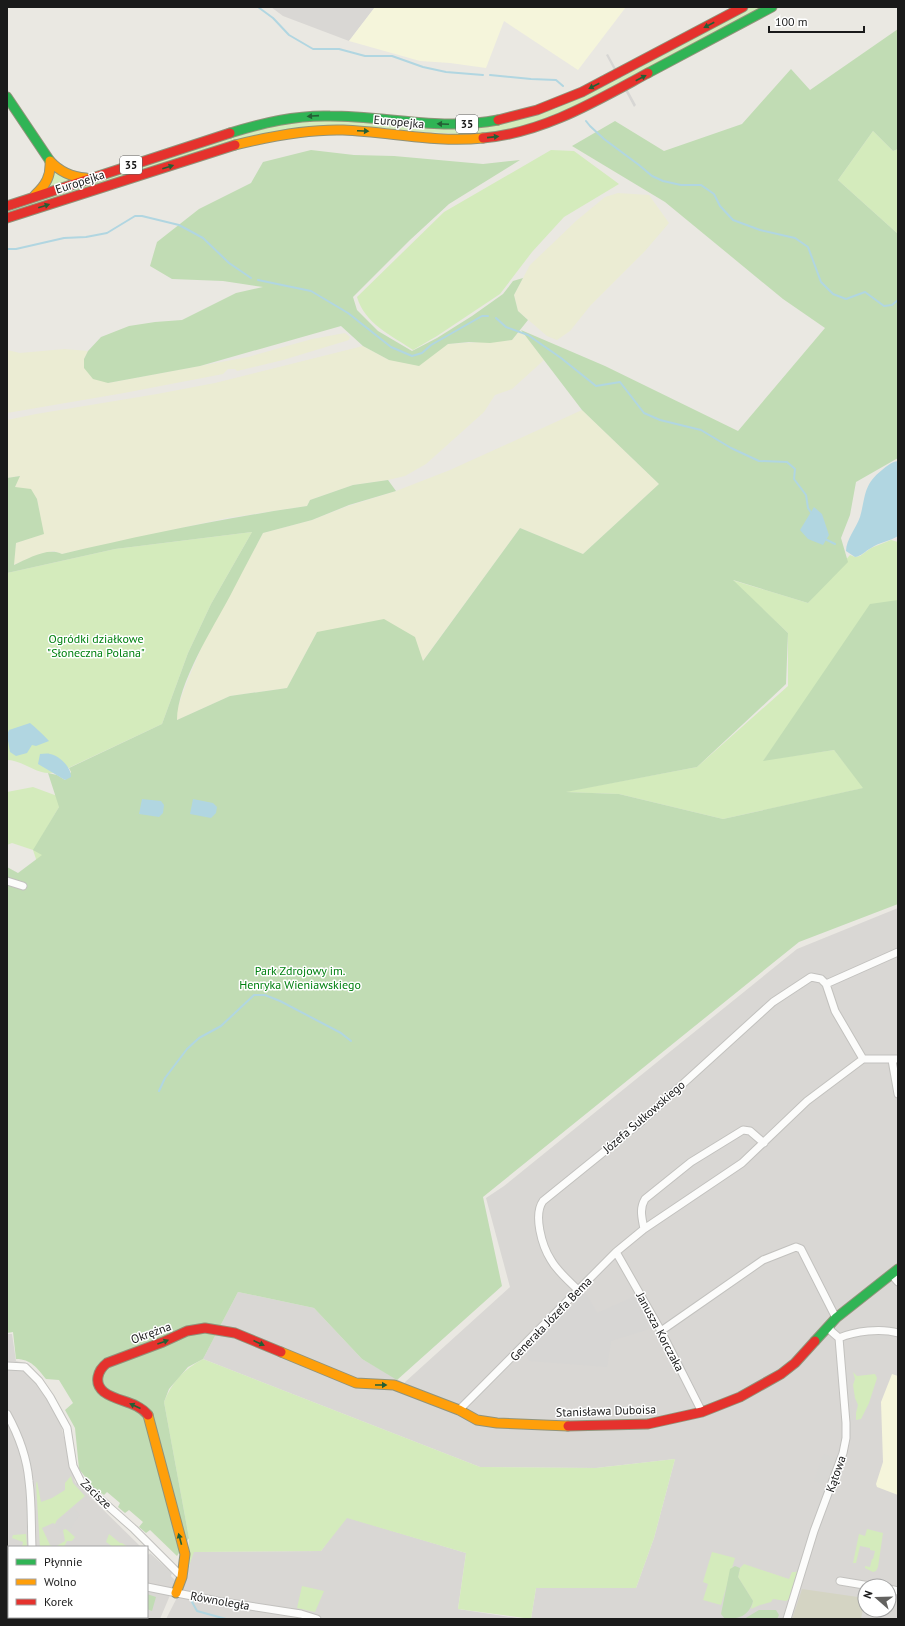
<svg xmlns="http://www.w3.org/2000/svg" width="905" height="1626" viewBox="0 0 905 1626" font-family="'PT Sans',sans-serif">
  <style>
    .residential { fill: #d9d7d4; fill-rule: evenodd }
    .education { fill: #f5f5db }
    .religious { fill: #d7d6d4 }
    .construction { fill: #d4d4c3 }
    .farmland { fill: #ebecd3 }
    .grass { fill: #d4ebbc }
    .forest { fill: #c1dcb4 }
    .parking { fill: #d8d7d4 }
    .water { fill: #b1d6e1 }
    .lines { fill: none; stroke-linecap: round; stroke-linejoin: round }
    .stream { stroke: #b1d6e1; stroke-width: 2 }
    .street-casing { stroke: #c2c1be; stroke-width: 9 }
    .fast-casing { stroke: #91937a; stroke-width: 11 }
    .slow-casing { stroke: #91937a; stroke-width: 11 }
    .jam-casing { stroke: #91937a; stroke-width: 11 }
    .street { stroke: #fcfcfb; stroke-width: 7 }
    .fast { stroke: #30b455; stroke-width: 9 }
    .slow { stroke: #ff9f0a; stroke-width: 9 }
    .jam { stroke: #e5322d; stroke-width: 9 }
    .oneway { fill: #245f35 }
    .labels { text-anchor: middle; stroke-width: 3; stroke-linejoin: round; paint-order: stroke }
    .shield { fill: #fff; stroke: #5f5f5f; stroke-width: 1 }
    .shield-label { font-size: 11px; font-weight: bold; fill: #1a1a1a }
    .street-label { font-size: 12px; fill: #1a1a1a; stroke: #fff }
    .park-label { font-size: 12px; fill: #008010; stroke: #fff }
  </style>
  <rect width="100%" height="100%" fill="#eae8e2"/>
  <!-- residential -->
  <path class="residential" d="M 271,7 L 375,7 L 349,41 L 283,16 Z
    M 898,908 L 898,1619 L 531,1619 L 536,1588 L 636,1588 L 654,1538 L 675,1459 L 596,1468 L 480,1467 L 203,1359 L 238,1292 L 314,1308 L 362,1359 L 404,1383 L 510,1287 L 486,1198 L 504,1186 L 797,949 ZM 865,1586 L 889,1586 L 889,1610 L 865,1610 Z
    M 7,1334 L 12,1334 L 16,1361 L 26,1363 L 58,1413 L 75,1482 L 141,1547 L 9,1547 L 9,1572 L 7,1571 Z
    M 346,1517 L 466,1553 L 458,1609 L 524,1619 L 166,1619 L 184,1584 L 193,1552 L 321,1551 Z
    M 147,1553 L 176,1581 L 160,1619 L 126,1619 L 121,1617 L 147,1617 Z
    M 7,1587 L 9,1588 L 9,1617 L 75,1617 L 84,1619 L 7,1619 Z"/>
  <!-- education -->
  <path class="education" d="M 375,7 L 626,7 L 578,70 L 504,21 L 486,68 L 450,63 L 420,61 L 349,41 Z
    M 892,1374 L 898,1376 L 898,1495 L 877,1487 L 876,1484 L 883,1462 L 881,1402 Z"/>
  <!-- religious -->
  <path class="religious" d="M 608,54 L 636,105 L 634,107 L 606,55 Z
    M 585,1292 L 597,1313 L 635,1296 L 653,1328 L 611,1341 L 607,1367 L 529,1361 L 526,1353 Z"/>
  <!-- construction -->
  <path class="construction" d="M 802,1589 L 865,1598 L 861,1619 L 792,1619 Z"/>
  <!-- farmland -->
  <path class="farmland" d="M 618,193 L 649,195 L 669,223 L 645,251 L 590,306 L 570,331 L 557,340 L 547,336 L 518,311 L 514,295 L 530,265 L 551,245 L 576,221 L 605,197 Z
    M 521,330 L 544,360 L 512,389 L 495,395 L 484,412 L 426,464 L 405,476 L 388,480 L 353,485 L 310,500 L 307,506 L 227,518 L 62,554 L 54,551 L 40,554 L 13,565 L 16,543 L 43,534 L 37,499 L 15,487 L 19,476 L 7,478 L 7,420 L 36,414 L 157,394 L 215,383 L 363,346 L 389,360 L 448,344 L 512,340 Z
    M 345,333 L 350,337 L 349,340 L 283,360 L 237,371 L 235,369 L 228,369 L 223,374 L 124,393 L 7,413 L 7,350 L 20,353 L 65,349 L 88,351 L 84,359 L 108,383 L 248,357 L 312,339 Z
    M 582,410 L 659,484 L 583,554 L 520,528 L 422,662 L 317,632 L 287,688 L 230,696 L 177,720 L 177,709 L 187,682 L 203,644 L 263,533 L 312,520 L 348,506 L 396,491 L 450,470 Z"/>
  <!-- grass -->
  <path class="grass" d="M 751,7 L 763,7 L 598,96 L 539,122 L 516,129 L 497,132 L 459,134 L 322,126 L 7,213 L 7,209 L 222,141 L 273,126 L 299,121 L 337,120 L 415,126 L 555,109 L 613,82 Z
    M 873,131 L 893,151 L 898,149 L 898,234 L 838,180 Z
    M 551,150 L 574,151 L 619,184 L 564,217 L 532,252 L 500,294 L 437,336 L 413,350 C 391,335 365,324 357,297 L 444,212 Z
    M 54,170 L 72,180 L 48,188 Z
    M 252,532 L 211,604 L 188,653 L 162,724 L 64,770 C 59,771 54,773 49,773 C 34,773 22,760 7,760 L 7,573 L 115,549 Z
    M 891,540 L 898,542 L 898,600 L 815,688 L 764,760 L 834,750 L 864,788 L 723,819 L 619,794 L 563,792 L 697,767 L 788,686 L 788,633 L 732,580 L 808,603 L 850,555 L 855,557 L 860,556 L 871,548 Z
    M 33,787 L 60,797 L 59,807 L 42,836 L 63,847 L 41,874 L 33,850 L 12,843 L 7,845 L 7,792 Z
    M 203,1359 L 480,1467 L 596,1468 L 675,1459 L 654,1538 L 636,1588 L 536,1588 L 531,1619 L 458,1609 L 466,1553 L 347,1518 L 321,1551 L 194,1552 L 187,1572 L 189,1558 L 189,1538 L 164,1402 C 172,1382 184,1369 203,1359 Z
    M 853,1372 L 857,1376 L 875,1374 L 877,1378 L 869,1403 L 861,1419 L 856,1420 L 856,1413 L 858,1405 L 855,1398 L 853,1385 L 855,1379 Z
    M 71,1476 L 73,1483 L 85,1496 L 57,1520 L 55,1524 L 53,1523 L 42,1528 L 50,1545 L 55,1547 L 65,1541 L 63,1530 L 66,1529 L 75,1537 L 72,1541 L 67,1541 L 64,1547 L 40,1547 L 36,1484 L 37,1481 L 41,1502 L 52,1498 L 65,1490 L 65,1483 Z
    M 867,1529 L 883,1533 L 878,1567 L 876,1571 L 873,1572 L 865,1568 L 865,1566 L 870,1567 L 872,1559 L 873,1559 L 875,1551 L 870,1550 L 870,1548 L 860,1546 L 856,1563 L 853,1563 L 859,1534 L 865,1536 Z
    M 26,1534 L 27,1547 L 22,1547 L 23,1542 L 12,1538 L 13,1535 Z
    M 109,1534 L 120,1543 L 122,1543 L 128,1547 L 113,1547 L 106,1542 Z
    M 712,1552 L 735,1558 L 721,1605 L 703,1600 L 708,1584 L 703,1582 Z
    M 744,1564 L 789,1579 L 792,1572 L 796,1572 L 798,1569 L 789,1599 L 786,1601 L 773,1599 L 771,1602 L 760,1605 L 751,1609 L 753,1601 L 738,1577 L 740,1568 Z
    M 302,1586 L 324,1591 L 315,1612 L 297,1608 Z"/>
  <!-- forest -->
  <path class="forest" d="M 898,29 L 898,149 L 893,151 L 873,131 L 838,180 L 898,234 L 898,458 L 856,482 L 850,515 L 841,538 L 848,562 L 808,603 L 733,580 L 788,633 L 786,684 L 697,767 L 566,792 L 619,794 L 723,819 L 863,788 L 834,750 L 763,761 L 870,604 L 898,600 L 898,904 L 799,942 L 483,1197 L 502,1286 L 397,1380 L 362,1359 L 314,1308 L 238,1292 L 203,1359 L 188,1367 L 169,1389 L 164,1402 L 189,1538 L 177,1556 L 150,1530 L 146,1533 L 139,1527 L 143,1522 L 129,1510 L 125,1513 L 118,1507 L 120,1503 L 107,1492 L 104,1495 L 93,1487 L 79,1469 L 75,1428 L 65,1410 L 73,1403 L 59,1380 L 46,1379 C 37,1368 31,1359 16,1359 L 13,1332 L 7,1333 L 7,867 L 18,873 L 42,855 L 33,850 L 59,807 L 48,773 L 57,775 L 65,780 L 71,772 L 69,768 L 162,724 L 188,653 L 211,604 L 252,532 L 115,549 L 7,573 L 7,478 L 20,476 L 15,487 L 31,489 L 37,499 L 44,534 L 16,543 L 14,565 C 28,559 47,547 62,554 C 143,535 225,518 307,506 L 310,500 L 353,485 L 388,480 L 396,491 L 349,505 L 312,520 L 263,533 C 252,554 241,575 230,596 C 213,628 177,684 177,720 L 230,696 L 287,688 L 317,632 L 384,619 L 415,637 L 423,661 L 520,528 L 583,554 L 659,484 L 582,410 L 521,330 L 605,366 L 738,431 L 825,328 L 783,299 L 665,202 L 572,146 L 615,121 L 664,151 L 742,124 L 791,69 L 810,90 Z
    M 311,150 L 354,155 L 394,156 L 483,164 L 520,160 L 449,204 L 410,240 L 353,297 L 357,310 L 378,331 L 412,351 L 437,338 L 472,316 L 503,294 L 513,281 L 523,278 L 514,295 L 518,311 L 528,320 L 512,340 L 490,343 L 469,342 L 448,344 L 419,366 L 389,360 L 363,346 L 341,326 L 200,366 L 108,383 L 93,379 L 84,368 L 84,359 L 88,351 L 101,337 L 129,326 L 155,322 L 182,320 L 236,293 L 263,287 L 223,281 L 172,279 L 150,266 L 157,242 L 199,209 L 251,183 L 263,162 Z
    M 735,1566 L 740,1568 L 738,1577 L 753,1601 C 749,1616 739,1619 725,1619 L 721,1614 L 730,1569 Z
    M 147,1594 L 156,1597 L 152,1611 L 147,1609 Z
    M 759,1610 L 776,1610 L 779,1615 L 777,1619 L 744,1619 Z"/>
  <!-- parking -->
  <path class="parking" d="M 887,1331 L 891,1333 L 887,1338 L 856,1341 L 852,1336 Z
    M 846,1372 L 849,1372 L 853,1421 L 848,1419 L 845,1375 Z
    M 823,1454 L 836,1458 L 828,1483 L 824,1482 L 823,1484 L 814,1481 Z
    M 74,1508 L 80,1515 L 69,1530 L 64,1528 L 60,1533 L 55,1526 L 58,1523 L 57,1521 Z
    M 150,1553 L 172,1573 L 168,1584 L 149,1580 L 147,1574 L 147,1558 Z"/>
  <!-- water -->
  <path class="water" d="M 898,461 L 898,536 C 890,541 880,542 871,548 C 865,551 862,556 855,557 L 846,551 C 846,540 856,528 860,517 C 866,496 863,485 882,470 C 887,466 891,462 898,461 Z
    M 814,507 L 822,514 L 829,535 L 823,545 L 808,539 L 800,530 Z
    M 30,723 C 35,727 45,736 49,741 L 36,746 L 32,745 L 27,753 L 16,756 L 10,752 L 7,735 L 9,730 Z
    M 40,754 C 43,754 47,753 50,754 C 60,756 71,767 71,777 L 65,780 L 38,764 Z
    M 142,799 L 161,801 L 164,805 L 163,813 L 159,817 L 139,814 Z
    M 193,799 L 213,803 L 217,807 L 216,813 L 211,818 L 190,814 Z"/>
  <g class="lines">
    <!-- stream -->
    <path class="stream" d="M 258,7 L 273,18 L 289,35 L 313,49 L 339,49 L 365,56 L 392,56 L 423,67 L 446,72 L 483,75
      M 490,75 L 531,79 L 556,80 L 563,86
      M 586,121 L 590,126 L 604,139 L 639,165 L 652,176 L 663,181 L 681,185 L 701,185 L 714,194 L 720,206 L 733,220 L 760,230 L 795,238 L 808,247 L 821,282 L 833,294 L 846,299 L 865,292 L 884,306 L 892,305 L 898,300
      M 7,249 L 16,249 L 64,238 L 86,237 L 107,233 L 135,216 L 142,216 L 179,225 L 203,238 L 229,263 L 251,278
      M 258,280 L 311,291 L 348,313 L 391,347 L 412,356 L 422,353 L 431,345 L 482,316 L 488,316
      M 496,318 L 506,327 L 528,335 L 561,358 L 596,386 L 620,382 L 644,413 L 660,420 L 701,430 L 731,448 L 759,461 L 787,462 L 795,469 L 794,479 L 806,495 L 808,508 L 812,514
      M 825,539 L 835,544
      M 159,1091 L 165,1078 L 187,1049 L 199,1038 L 221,1026 L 254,995 L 265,995 L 280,1001 L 341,1033 L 351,1041
      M 191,1600 L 197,1611 L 226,1619"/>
    <!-- street casing -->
    <g class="street-casing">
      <path id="street" d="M 7,881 L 23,886
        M 826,984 L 835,1011 L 863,1059
        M 892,1060 L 898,1094
        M 644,1229 C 642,1218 639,1209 645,1199 L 691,1162 L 743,1130 L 750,1131 L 764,1143
        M 616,1252 L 661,1331 L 702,1412
        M 891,1274 L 898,1282
        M 578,1290 C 569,1281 557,1271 551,1260 C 542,1246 533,1215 543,1201 L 642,1121 L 773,1002 L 811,977 L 821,979 L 826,984 L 898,952
        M 661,1331 L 763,1260 L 796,1247 L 801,1249 L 836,1318
        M 839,1338 C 855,1331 881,1328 898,1333
        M 7,1366 L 25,1367 L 39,1381 L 50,1397 L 67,1428 L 73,1466 L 81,1482 L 134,1529 L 182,1577
        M 459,1410 L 616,1252 L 644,1229 L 742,1163 L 807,1101 L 863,1059 L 898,1059
        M 7,1414 C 18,1434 27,1458 29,1481 C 32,1503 31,1525 32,1547
        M 840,1581 L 870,1586
        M 147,1587 L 217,1601 L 301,1614 L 317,1619
        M 889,1589 L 898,1591
        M 41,1619 L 41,1617
        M 787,1619 L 814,1531 L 843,1453 L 846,1438 L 846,1423 L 839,1338 L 831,1331 L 829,1326"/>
    </g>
    <!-- fast casing -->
    <g class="fast-casing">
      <path id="fast" d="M 648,73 L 772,7
        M 7,97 L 50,161
        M 230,133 C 263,123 295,115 330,116 C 386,116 441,131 498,120
        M 815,1341 L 836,1318 L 898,1269"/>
    </g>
    <!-- slow casing -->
    <g class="slow-casing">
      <path id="slow" d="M 235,145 C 271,136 307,129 343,130 C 390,132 437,143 483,138
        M 50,161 C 60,172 71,177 86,178
        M 35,195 C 46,185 51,176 50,161
        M 281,1352 L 356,1383 L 394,1385 L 459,1410 L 477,1420 L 497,1423 L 568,1426
        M 148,1415 L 185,1554 L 182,1577 L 176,1593
        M 7,1579 L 9,1580
        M 115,1617 L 120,1619"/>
    </g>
    <!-- jam casing -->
    <g class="jam-casing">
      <path id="jam" d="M 498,120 L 537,110 L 582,92 L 743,7
        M 483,138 C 543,133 596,101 648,73
        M 7,206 L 230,133
        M 7,218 L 235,145
        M 148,1415 C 137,1401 117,1402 104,1392 C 93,1383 98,1370 107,1363 L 163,1342 L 187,1331 L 205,1328 L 235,1333 L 281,1352
        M 568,1426 L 648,1424 L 702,1412 L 740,1397 L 781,1374 L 795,1363 L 815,1341"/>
    </g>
    <!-- street -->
    <use href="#street" class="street"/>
    <!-- fast -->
    <use href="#fast" class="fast"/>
    <!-- slow -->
    <use href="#slow" class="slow"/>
    <!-- jam -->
    <use href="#jam" class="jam"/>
  </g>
  <!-- one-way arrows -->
  <defs><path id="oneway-solid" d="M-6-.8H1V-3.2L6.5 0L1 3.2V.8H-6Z"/></defs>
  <g class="oneway">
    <use href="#oneway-solid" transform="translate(709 25) rotate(152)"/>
    <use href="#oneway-solid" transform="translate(641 78) rotate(-28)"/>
    <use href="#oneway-solid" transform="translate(594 86) rotate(153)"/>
    <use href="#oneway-solid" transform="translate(313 116) rotate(176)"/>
    <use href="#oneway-solid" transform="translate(443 124) rotate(-178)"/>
    <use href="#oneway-solid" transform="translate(363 131) rotate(3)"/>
    <use href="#oneway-solid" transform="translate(493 137) rotate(-6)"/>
    <use href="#oneway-solid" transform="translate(168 167) rotate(-18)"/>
    <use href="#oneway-solid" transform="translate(44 206) rotate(-17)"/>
    <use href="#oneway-solid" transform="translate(163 1342) rotate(-20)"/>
    <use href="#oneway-solid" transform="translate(259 1343) rotate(24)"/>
    <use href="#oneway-solid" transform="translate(381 1385)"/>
    <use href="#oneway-solid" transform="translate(135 1406) rotate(-156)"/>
    <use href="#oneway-solid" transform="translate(180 1539) rotate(-105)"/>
  </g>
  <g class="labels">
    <!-- shield labels -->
    <g class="shield">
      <rect x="456" y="115" width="22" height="18" rx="3"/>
      <rect x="120" y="156" width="22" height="18" rx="3"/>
    </g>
    <g class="shield-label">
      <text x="467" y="128">35</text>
      <text x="131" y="169">35</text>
    </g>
    <!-- street labels -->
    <g class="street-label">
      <text transform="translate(399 122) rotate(5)" y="4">Europejka</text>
      <text transform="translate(80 182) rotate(-18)" y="4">Europejka</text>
      <text transform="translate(644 1117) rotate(-41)" y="4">Józefa Sułkowskiego</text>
      <text transform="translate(551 1319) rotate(-46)" y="4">Generała Józefa Bema</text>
      <text transform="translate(660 1332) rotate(62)" y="4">Janusza Korczaka</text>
      <text transform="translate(151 1333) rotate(-20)" y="4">Okrężna</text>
      <text transform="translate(606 1411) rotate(-2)" y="4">Stanisława Duboisa</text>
      <text transform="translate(836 1474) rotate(-71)" y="4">Kątowa</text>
      <text transform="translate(96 1494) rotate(44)" y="4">Zacisze</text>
      <text transform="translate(220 1601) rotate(10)" y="4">Równoległa</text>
    </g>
    <!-- park labels -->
    <g class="park-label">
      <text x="96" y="643">Ogródki działkowe<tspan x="96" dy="14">"Słoneczna Polana"</tspan></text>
      <text x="300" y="975">Park Zdrojowy im.<tspan x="300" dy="14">Henryka Wieniawskiego</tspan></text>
    </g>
  </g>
  <!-- border -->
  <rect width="905" height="1626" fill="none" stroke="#1a1a1a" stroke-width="16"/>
  <!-- legend -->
  <rect x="8" y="1546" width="140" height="72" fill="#ffffff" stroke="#a3a3a3"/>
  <rect x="16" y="1559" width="20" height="6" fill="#30b455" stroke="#a3a3a3"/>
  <text x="44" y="1566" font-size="12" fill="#1a1a1a">Płynnie</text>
  <rect x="16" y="1579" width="20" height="6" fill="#ff9f0a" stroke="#a3a3a3"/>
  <text x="44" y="1586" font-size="12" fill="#1a1a1a">Wolno</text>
  <rect x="16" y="1599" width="20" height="6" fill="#e5322d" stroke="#a3a3a3"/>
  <text x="44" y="1606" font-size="12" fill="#1a1a1a">Korek</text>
  <!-- north arrow -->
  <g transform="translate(877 1598) rotate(290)"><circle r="19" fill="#ffffff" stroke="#a3a3a3"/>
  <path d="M0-3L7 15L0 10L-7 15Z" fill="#636260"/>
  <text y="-6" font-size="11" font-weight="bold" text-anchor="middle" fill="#1a1a1a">N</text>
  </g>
  <!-- scale -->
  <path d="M769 26v6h95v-6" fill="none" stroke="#1a1a1a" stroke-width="2"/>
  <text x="775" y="26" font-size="12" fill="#1a1a1a" stroke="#ffffff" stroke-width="3" paint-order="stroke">100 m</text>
</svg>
